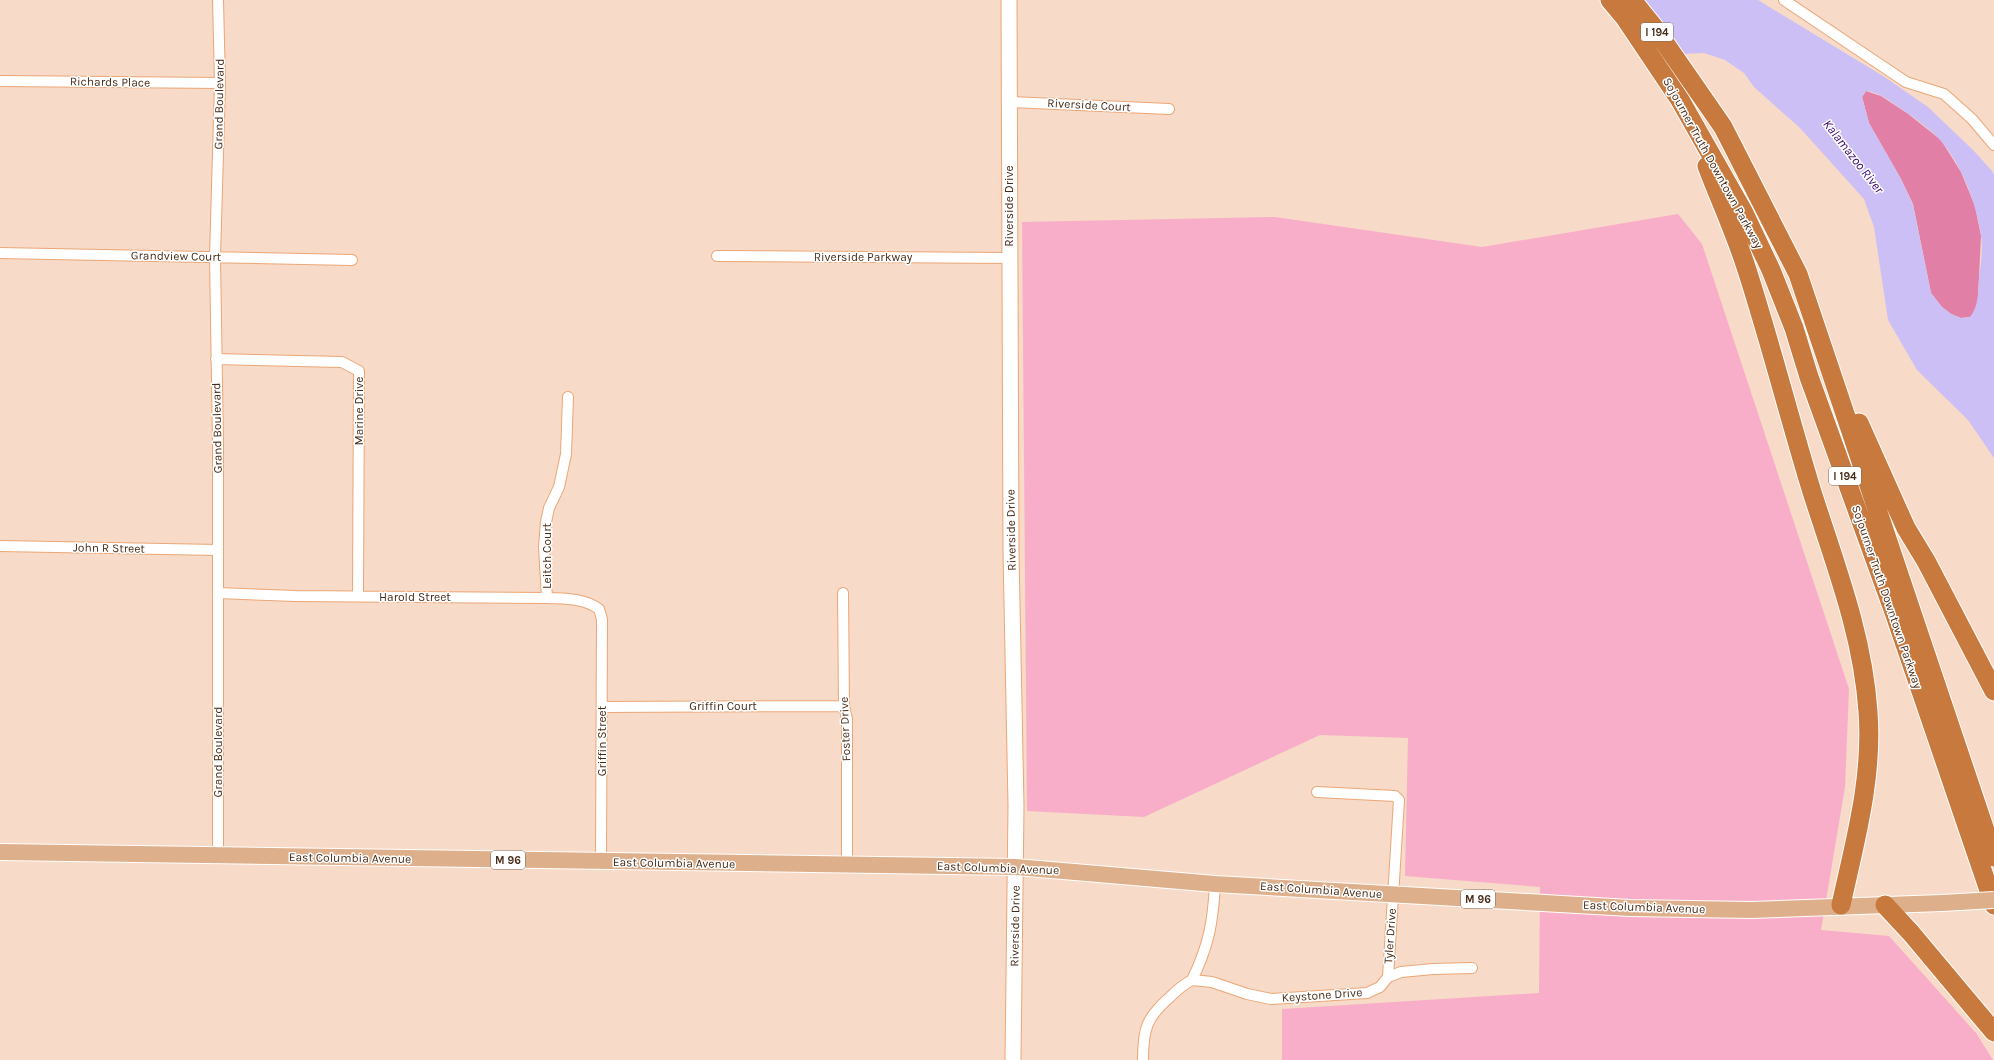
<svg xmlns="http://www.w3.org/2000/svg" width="1994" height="1060" viewBox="0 0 1994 1060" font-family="Karla,sans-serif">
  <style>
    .green { fill: #f8aec9 }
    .forest { fill: #e27fa7 }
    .water { fill: #ccbff6; fill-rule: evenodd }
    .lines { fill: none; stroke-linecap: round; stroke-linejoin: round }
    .street-casing { stroke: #eba676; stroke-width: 12 }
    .secondary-casing { stroke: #eba676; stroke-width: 17 }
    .primary-casing { stroke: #fff; stroke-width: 18 }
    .highway-casing { stroke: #fff; stroke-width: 21 }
    .street { stroke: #fff; stroke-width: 10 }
    .secondary { stroke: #fff; stroke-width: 15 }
    .primary { stroke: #deaf8b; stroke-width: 16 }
    .highway { stroke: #c87a3e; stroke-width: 19 }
    .primary-bridge-casing { stroke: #fff; stroke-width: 18; stroke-linecap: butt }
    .primary-bridge { stroke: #deaf8b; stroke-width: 16 }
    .labels { text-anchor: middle; stroke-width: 3; stroke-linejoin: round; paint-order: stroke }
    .shield { fill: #fff; stroke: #7f6b5d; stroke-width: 1 }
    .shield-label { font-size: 11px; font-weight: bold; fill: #482c18 }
    .street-label { font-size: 12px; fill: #482c18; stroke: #fff }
    .water-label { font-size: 13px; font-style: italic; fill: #3a0673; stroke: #fff }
  </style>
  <rect width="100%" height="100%" fill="#f7dac7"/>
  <!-- green -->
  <path class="green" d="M 1678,214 L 1702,244 L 1849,689 L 1845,787 L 1821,930 L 1889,936 L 1976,1033 L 1993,1060 L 1282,1060 L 1282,1009 L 1539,993 L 1540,887 L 1405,876 L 1408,738 L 1320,735 L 1144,817 L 1027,811 L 1022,222 L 1275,217 L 1482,247 Z"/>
  <!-- forest -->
  <path class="forest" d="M 1866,91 L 1881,96 L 1907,113 L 1941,140 L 1961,172 L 1975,206 L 1981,236 L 1978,298 L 1976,311 L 1970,317 L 1961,318 L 1951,314 L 1942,307 L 1931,293 L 1913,204 L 1901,179 L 1869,123 L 1862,97 Z"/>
  <!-- water -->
  <path class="water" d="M 1644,0 L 1758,0 L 1883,76 L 1928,107 L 1974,151 L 1992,171 L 1994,174 L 1994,458 L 1968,420 L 1917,370 L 1888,320 L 1874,227 L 1864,199 L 1800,128 L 1754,87 L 1744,73 L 1725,60 L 1704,53 L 1682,54 ZM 1866,91 C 1880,92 1892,103 1903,110 C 1915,118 1931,130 1941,141 C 1962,166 1976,202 1981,235 C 1983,248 1981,264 1979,277 C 1978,291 1979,306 1970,317 L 1961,318 L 1951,314 L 1942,307 L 1931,293 L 1913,205 L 1901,179 L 1869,123 L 1862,97 Z"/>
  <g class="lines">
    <!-- street casing -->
    <g class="street-casing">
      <path id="street" d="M 1784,0 L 1906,82 L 1944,94 L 1972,119 L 1994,145
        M 0,81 L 220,83
        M 1009,102 L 1169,109
        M 0,253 L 352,260
        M 717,256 L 1009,258
        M 216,359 L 342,362 L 359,371 L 358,596
        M 0,546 L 218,550
        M 218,593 L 295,596 L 547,598 C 566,599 584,598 599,609 L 602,619 L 601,862
        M 843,593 L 844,706 L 847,719 L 847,865
        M 547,598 L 544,547 L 546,522 L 549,508 L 559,487 L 566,454 L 568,397
        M 602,707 L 844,706
        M 1317,792 L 1395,796 L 1399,800 L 1388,977
        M 218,857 L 218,445 L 215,257 L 220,83 L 218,0
        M 1192,980 L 1212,982 L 1247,994 L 1271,999 L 1367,993 L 1380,987 L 1388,977 L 1401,972 L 1433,969 L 1472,968
        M 1143,1060 C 1143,1029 1146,1018 1170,997 C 1177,990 1184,984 1192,980 C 1209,945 1213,922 1215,884"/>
    </g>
    <!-- secondary casing -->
    <g class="secondary-casing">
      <path id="secondary" d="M 1009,0 L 1011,552 L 1016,806 L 1013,1060"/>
    </g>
    <!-- primary casing -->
    <g class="primary-casing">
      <path id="primary" d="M 0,852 L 1015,867 L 1215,884 L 1630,908 L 1751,910 L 1942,903"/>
    </g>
    <!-- highway casing -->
    <g class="highway-casing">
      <path id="highway" d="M 1610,0 L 1625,18 L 1680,100 L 1744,213 L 1771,270 L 1794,328 L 1809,377 L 1894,612 L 1994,905
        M 1632,0 L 1653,26 L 1723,127 L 1798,274 L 1994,857
        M 1707,166 C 1720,200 1735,233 1746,267 C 1770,341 1789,417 1812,492 C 1835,564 1863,635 1868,712 C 1873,778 1855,841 1841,905
        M 1859,423 L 1906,528 L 1926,561 L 1994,691
        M 1885,905 L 1911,933 L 1994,1032"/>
    </g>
    <!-- street -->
    <use href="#street" class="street"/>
    <!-- secondary -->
    <use href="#secondary" class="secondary"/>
    <!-- primary -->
    <use href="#primary" class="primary"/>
    <!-- highway -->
    <use href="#highway" class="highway"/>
    <!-- primary-bridge casing -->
    <g class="primary-bridge-casing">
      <path id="primary-bridge" d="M 1942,903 L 1994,900"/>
    </g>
    <!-- primary-bridge -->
    <use href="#primary-bridge" class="primary-bridge"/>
  </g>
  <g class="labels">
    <!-- shield labels -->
    <g class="shield">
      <rect x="1641" y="23" width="32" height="18" rx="3"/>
      <rect x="1829" y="467" width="32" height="18" rx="3"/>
      <rect x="491" y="851" width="34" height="18" rx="3"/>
      <rect x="1461" y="890" width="34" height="18" rx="3"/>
    </g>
    <g class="shield-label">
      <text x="1657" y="36">I 194</text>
      <text x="1845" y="480">I 194</text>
      <text x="508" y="864">M 96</text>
      <text x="1478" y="903">M 96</text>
    </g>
    <!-- street labels -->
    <g class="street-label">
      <text transform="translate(110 82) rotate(1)" y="4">Richards Place</text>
      <text transform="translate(219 104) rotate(-89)" y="4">Grand Boulevard</text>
      <text transform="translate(1089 105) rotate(3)" y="4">Riverside Court</text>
      <text transform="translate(1713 163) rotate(61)" y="4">Sojourner Truth Downtown Parkway</text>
      <text transform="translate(1009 206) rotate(-90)" y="4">Riverside Drive</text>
      <text transform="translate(176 256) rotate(1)" y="4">Grandview Court</text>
      <text x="863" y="261">Riverside Parkway</text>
      <text transform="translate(359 411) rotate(-90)" y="4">Marine Drive</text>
      <text transform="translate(217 428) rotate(-91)" y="4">Grand Boulevard</text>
      <text transform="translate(1011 530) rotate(-91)" y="4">Riverside Drive</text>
      <text transform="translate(109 548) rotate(1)" y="4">John R Street</text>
      <text transform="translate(547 556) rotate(-90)" y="4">Leitch Court</text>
      <text x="415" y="601">Harold Street</text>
      <text transform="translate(1887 597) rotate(71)" y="4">Sojourner Truth Downtown Parkway</text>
      <text x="723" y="710">Griffin Court</text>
      <text transform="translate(845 729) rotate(-92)" y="4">Foster Drive</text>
      <text transform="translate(602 741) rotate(-90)" y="4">Griffin Street</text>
      <text transform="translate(218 752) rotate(-90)" y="4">Grand Boulevard</text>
      <text transform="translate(350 858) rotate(1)" y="4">East Columbia Avenue</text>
      <text transform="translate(674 863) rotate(1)" y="4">East Columbia Avenue</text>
      <text transform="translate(998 868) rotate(2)" y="4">East Columbia Avenue</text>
      <text transform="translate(1321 890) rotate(4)" y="4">East Columbia Avenue</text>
      <text transform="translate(1644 907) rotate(2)" y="4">East Columbia Avenue</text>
      <text transform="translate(1015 926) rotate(-89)" y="4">Riverside Drive</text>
      <text transform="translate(1390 936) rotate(-86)" y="4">Tyler Drive</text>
      <text transform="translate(1322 995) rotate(-4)" y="4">Keystone Drive</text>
    </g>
    <!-- water labels -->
    <g class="water-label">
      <text transform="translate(1854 156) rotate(52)" y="5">Kalamazoo River</text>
    </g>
  </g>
</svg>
